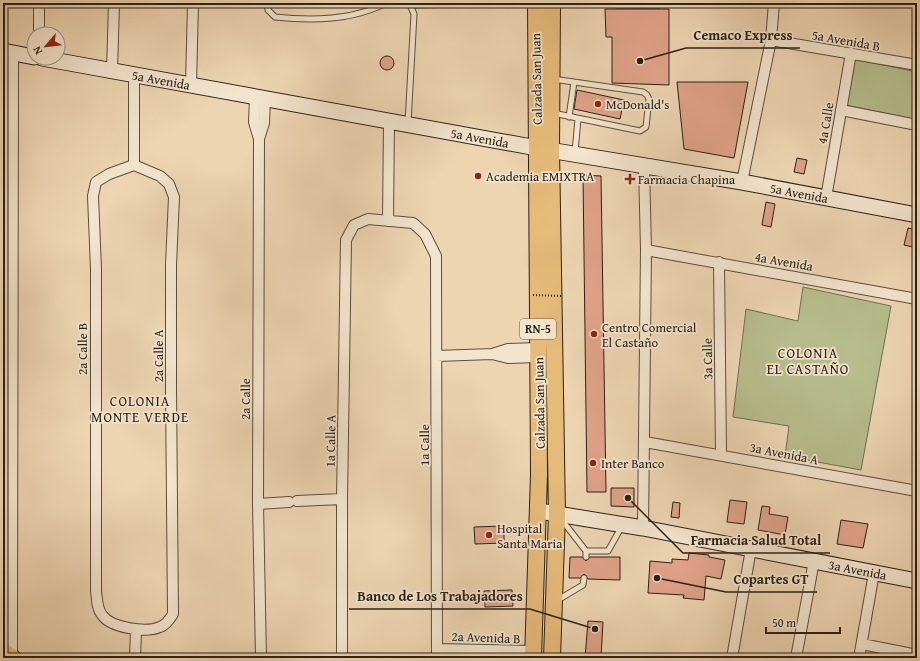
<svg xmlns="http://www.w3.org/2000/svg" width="920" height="661" viewBox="0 0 920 661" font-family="'Gentium Book Plus',serif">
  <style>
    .green { fill: #b7bd8d; stroke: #716f52 }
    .building { fill: #e0a289; stroke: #2b2117 }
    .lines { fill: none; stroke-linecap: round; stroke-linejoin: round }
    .lane-casing { stroke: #5c4e3e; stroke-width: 7 }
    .street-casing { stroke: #5c4e3e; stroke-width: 12 }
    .secondary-casing { stroke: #2b2117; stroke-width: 17 }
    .primary-casing { stroke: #2b2117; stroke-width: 18 }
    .lane { stroke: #f3e4cd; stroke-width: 5 }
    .street { stroke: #f3e4cd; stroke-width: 10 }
    .secondary { stroke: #f3e4cd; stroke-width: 15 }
    .primary { stroke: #e6ba79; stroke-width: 16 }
    .path-bridge { stroke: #2b2117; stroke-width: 2; stroke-dasharray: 1 2; stroke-linecap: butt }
    .poi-dot { fill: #8f2418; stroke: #f3e4cd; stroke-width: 1.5 }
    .labels { text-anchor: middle; stroke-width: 3.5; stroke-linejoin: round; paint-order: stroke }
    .shield { fill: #f3e4cd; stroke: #675c4e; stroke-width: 1 }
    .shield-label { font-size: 12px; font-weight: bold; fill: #2b2117 }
    .street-label { font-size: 13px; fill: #2b2117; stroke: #f3e4cd }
    .poi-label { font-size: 13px; fill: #2b2117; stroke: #f3e4cd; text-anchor: start }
    .neighbourhood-label { font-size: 14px; letter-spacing: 1px; fill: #2b2117; stroke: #f3e4cd }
    .leader { fill: none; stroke: #2b2117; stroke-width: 1.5 }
    .callout-dot { fill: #2b2117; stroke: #f3e4cd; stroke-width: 1.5 }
    .callout-label { font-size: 14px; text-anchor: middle; font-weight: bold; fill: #2b2117; stroke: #f3e4cd; stroke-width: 3.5; stroke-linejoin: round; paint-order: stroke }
  </style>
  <rect width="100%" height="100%" fill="#edd5b2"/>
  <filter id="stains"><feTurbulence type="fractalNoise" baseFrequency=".005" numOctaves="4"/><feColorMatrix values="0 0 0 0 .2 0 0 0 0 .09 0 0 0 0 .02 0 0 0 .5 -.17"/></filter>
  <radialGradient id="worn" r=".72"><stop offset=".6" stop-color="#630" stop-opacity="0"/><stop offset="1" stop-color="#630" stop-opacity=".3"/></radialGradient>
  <!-- green -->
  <path class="green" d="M 617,3 L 659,3 L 659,9 L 617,9 Z
    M 854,59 L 917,72 L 917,120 L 845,105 Z
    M 803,287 L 891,306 L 861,470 L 785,456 L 789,426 L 733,417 L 746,309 L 798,321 Z"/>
  <!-- building -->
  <path class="building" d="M 605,9 L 669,9 L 669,85 L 612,83 L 612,37 L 606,37 Z
    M380 63a7 7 0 1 1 14 0a7 7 0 1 1-14 0Z
    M 677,82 L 748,82 L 734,158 L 684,149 Z
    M 577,90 L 624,100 L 620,119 L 574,109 Z
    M 797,158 L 807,160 L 804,174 L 794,172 Z
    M 583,175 L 601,176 L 606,492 L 587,492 Z
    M 766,202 L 775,204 L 771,227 L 762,225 Z
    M 908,228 L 917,230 L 917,248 L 904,245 Z
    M 611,488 L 634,488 L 634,507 L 611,506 Z
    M 730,500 L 747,502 L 744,524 L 727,522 Z
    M 673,502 L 680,503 L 679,518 L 671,517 Z
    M 762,506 L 770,507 L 769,514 L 788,517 L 785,535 L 758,530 Z
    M 841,520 L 868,524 L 863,548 L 837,544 Z
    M 504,526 L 504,543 L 475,544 L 474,527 Z
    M 689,553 L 709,555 L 709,557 L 725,560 L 721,579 L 706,576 L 704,600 L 683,598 L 684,595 L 648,593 L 650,561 L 672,563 L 672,559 L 688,560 Z
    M 570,557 L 582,557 L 586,561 L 590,557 L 620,557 L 620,580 L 588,579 L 584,574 L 580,578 L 569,578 Z
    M 512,590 L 513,606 L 485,607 L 484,591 Z
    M 588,621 L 603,622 L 601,658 L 585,658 Z"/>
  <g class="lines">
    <!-- lane casing -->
    <g class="lane-casing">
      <path id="lane" d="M 267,3 L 268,10 L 275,17 C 311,21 354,20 386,3
        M 406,3 L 410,5 L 414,14 L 408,123
        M 410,5 L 535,3
        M 553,113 L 640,131 L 646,127 L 649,99 L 647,95 L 643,92 L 553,79
        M 569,117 L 574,82
        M 575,152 L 578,119
        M 561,519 L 586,551 L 586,557
        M 586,551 L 608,551 L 622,526
        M 556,601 L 583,585 L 584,578"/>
    </g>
    <!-- street casing -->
    <g class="street-casing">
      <path id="street" d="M 39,3 L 39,34
        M 771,40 L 917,65
        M 112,71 L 114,3
        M 134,74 L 134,165
        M 191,85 L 193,3
        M 255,97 L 254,122 L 259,139 L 258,504 L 261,658
        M 841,110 L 917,125
        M 259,139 L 264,123 L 265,98
        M 134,165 L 160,176 L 169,184 L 174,197 L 171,265 L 171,391 L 173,614 C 170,619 166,625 160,627 C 146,633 111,628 102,615 C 97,609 97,599 96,591 L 96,269 L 93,196 L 96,182 L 109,174 Z
        M 742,182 L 771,40 L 774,3
        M 826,198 L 851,53
        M 388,221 L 389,121
        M 646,250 L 917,299
        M 719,262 L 721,455
        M 492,354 L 508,358 L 538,357
        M 437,356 L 492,354 L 508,349 L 538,348
        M 645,442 L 917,491
        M 297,501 L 342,499
        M 258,504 L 289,502
        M 643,528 L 646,250 L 644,165
        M 862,644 L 917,655
        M 438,649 L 534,651
        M 12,658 L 13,54
        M 135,658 L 136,630
        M 342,658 L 342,499 L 346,240 L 354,225 L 368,219 L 413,223 L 425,234 L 436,256 L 437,658
        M 732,658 L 751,549
        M 796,658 L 814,561
        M 859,658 L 874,573"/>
    </g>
    <!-- secondary casing -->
    <g class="secondary-casing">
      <g id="secondary">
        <path d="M 3,51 L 34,57"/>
        <path id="s1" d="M 42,58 L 537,148 L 742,182 L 917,215"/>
        <path id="s2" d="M 539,511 L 643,528 L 917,581"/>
      </g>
    </g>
    <!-- primary casing -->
    <g class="primary-casing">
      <path id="primary" d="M 552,3 L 551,149 L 557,514 L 552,658
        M 3,651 L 13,658
        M 533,658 L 539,475 L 536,3"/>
    </g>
    <!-- lane -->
    <use href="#lane" class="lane"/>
    <!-- street -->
    <use href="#street" class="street"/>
    <!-- secondary -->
    <use href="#secondary" class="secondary"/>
    <!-- primary -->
    <use href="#primary" class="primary"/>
    <!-- path-bridge -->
    <path class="path-bridge" d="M 533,295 L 562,296"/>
  </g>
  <!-- markers -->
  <g class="poi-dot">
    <circle cx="598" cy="104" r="4"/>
    <circle cx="478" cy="176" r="4"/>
    <path d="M628 173h4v4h4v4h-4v4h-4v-4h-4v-4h4z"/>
    <circle cx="594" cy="334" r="4"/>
    <circle cx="593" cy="463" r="4"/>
    <circle cx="489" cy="535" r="4"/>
  </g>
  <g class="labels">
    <!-- shield labels -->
    <rect class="shield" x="520" y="319" width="36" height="20" rx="3"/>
    <g class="shield-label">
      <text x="538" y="333">RN-5</text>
    </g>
    <!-- street labels -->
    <g class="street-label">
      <text transform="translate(846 40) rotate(10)" y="5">5a Avenida B</text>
      <text dy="5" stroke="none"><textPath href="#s1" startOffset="121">5a Avenida</textPath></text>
      <text transform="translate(536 79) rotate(-91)" y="5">Calzada San Juan</text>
      <text transform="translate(825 123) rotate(-80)" y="5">4a Calle</text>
      <text dy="5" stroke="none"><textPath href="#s1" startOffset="445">5a Avenida</textPath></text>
      <text dy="5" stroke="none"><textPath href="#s1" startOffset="769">5a Avenida</textPath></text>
      <text transform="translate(784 261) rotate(10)" y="5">4a Avenida</text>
      <text transform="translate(82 349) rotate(-90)" y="5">2a Calle B</text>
      <text transform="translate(158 356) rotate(-90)" y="5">2a Calle A</text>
      <text transform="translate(707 359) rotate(-91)" y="5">3a Calle</text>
      <text transform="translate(245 399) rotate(-90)" y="5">2a Calle</text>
      <text transform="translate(539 403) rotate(-91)" y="5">Calzada San Juan</text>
      <text transform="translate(330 441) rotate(-89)" y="5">1a Calle A</text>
      <text transform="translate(424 445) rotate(-90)" y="5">1a Calle</text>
      <text transform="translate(784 453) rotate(11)" y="5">3a Avenida A</text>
      <text dy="5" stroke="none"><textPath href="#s2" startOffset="324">3a Avenida</textPath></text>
      <text transform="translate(486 637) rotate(2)" y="5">2a Avenida B</text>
    </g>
    <!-- poi labels -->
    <g class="poi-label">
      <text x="606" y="109">McDonald's</text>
      <text x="486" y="181">Academia EMIXTRA</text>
      <text x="638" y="184">Farmacia Chapina</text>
      <text x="602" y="332">Centro Comercial<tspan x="602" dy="15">El Castaño</tspan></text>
      <text x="601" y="468">Inter Banco</text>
      <text x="497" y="533">Hospital<tspan x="497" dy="15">Santa Maria</tspan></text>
    </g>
    <!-- neighbourhood labels -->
    <g class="neighbourhood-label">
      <text x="808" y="358">COLONIA<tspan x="808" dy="16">EL CASTAÑO</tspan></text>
      <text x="140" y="406">COLONIA<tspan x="140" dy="16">MONTE VERDE</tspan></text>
    </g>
  </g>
  <!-- callouts -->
  <path class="leader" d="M640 61L686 48H800M628 498L683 553H830M657 578L726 592H817M595 629L530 609H349"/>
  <g class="callout-dot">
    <circle cx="640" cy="61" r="4"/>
    <circle cx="628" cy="498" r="4"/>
    <circle cx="657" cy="578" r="4"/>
    <circle cx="595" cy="629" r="4"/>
  </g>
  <g class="callout-label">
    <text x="743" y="40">Cemaco Express</text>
    <text x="756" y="545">Farmacia Salud Total</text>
    <text x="771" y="584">Copartes GT</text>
    <text x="440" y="601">Banco de Los Trabajadores</text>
  </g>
  <!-- margin -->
  <rect width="920" height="661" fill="none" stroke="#edd5b2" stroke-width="16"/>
  <rect x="4" y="4" width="912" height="653" fill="none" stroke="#2b2117" stroke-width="2"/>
  <rect x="8" y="8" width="904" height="645" fill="none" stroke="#2b2117"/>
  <!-- north arrow -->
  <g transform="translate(46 46) rotate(242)"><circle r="19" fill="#f3e4cd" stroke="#a39684"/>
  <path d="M0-3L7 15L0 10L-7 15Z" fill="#8f2418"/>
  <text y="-6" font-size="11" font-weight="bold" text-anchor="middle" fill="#2b2117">N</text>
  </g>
  <!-- scale -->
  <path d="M766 627v6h74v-6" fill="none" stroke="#2b2117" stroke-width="2"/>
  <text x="772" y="627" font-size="12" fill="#2b2117" stroke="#f3e4cd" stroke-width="3" paint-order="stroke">50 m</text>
  <rect width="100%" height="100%" filter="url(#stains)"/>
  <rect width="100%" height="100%" fill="url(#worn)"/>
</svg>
